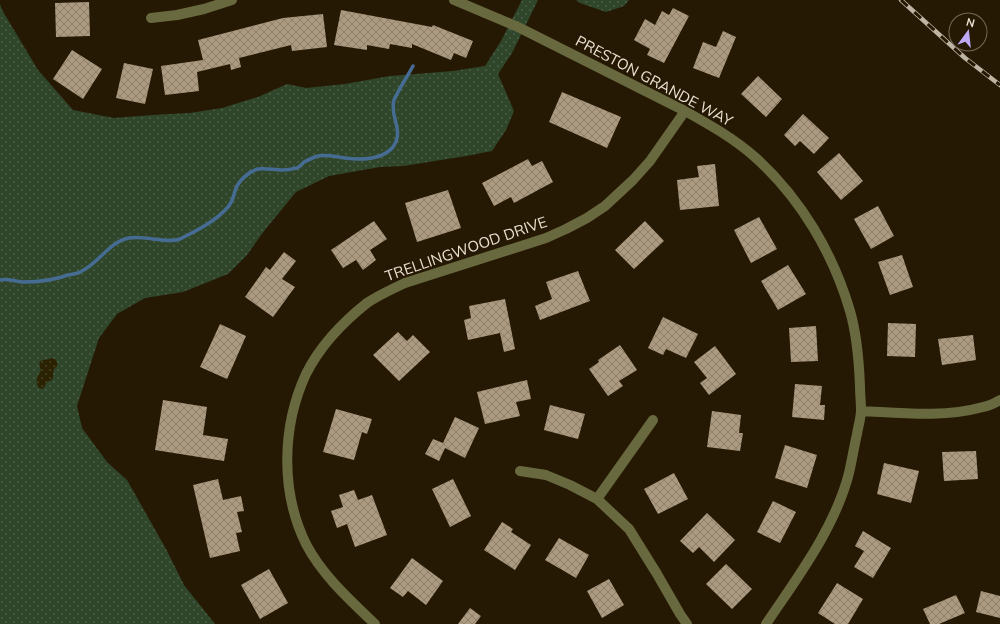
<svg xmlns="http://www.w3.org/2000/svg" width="1000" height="624" viewBox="0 0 1000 624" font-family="Mulish,sans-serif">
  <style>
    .grass { fill: url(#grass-dots) }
    .sand { fill: url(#sand-dots) }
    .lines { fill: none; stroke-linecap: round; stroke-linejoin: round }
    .stream { stroke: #466c93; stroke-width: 3.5 }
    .building { fill: url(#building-cross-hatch) }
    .minor { stroke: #68693f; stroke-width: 10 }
    .rail-casing { stroke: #beb4a4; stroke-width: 4.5 }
    .rail { stroke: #261903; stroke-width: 3; stroke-dasharray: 9; stroke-linecap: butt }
    .labels { text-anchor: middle; stroke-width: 4; stroke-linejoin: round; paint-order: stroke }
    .street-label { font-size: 15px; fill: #eae1d3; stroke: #261903 }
  </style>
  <defs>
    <pattern id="grass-dots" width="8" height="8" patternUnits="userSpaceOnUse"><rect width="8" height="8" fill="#2f462a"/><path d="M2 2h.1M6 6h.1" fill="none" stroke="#4d6048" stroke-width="1.8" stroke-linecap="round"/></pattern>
    <pattern id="sand-dots" width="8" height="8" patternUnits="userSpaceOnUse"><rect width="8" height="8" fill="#2b2202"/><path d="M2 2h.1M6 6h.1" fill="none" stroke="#4a4226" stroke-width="1.8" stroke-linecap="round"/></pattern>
    <pattern id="building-cross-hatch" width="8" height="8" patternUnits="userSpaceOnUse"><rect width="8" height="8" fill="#ac9a80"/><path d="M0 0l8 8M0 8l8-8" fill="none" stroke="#8d806c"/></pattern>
  </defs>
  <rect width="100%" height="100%" fill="#261903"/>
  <!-- grass -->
  <path class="grass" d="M 522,0 L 538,0 L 512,53 L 498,74 L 514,111 L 506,130 L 492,151 L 466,156 L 403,166 L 380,167 L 329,176 L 296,192 L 264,231 L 247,255 L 228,274 L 183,292 L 145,298 L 117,314 L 99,338 L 77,406 L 82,428 L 107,462 L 127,480 L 166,549 L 184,585 L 215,624 L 0,624 L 0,4 L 2,10 L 38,70 L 73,110 L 114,118 L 152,115 L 190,113 L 222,108 L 258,97 L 287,84 L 306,88 L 345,84 L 390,76 L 453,71 L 485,66 L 501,41 Z
    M 576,0 L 629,0 L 624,6 L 606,12 L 580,3 Z"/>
  <!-- sand -->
  <path class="sand" d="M 52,358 C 56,359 58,362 57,366 C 51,370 55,374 52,380 L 47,382 L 43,389 L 39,388 C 34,381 38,376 41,370 C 36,358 44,361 52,358 Z"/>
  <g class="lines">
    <!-- stream -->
    <path class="stream" d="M 0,280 C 6,278 17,282 24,282 C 39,282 54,280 68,275 C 72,274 77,274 80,272 C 99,264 108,242 129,238 C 144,235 167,244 180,239 C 196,231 216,221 228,207 C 233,201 233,198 235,191 C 238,181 248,172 258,169 C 266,168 274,170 282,170 C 287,170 293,169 297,168 C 300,167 302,164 304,162 C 308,160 314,157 318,156 C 327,154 336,157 345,158 C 361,160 382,160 393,147 C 405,130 389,117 394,100 C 395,97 397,95 398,92 C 403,83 408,75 413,66"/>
  </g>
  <!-- building -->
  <path class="building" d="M 89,2 L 90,36 L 56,37 L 55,3 Z
    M 673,8 L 689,16 L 664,63 L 647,55 L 650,49 L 634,40 L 645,19 L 655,25 L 662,11 L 669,15 Z
    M 341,10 L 432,27 L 433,25 L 473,41 L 466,58 L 454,53 L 451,60 L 412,44 L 412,48 L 390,44 L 389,49 L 367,45 L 367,50 L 334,45 Z
    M 323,14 L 327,47 L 292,51 L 291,45 L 239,58 L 241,67 L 231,70 L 230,64 L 197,72 L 199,91 L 165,95 L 161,66 L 203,60 L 198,40 L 283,18 Z
    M 723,31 L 736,37 L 719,78 L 693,68 L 703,42 L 716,47 Z
    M 72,50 L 102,69 L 83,99 L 53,79 Z
    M 124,63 L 153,69 L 145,104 L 116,98 Z
    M 758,76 L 782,99 L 766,117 L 741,94 Z
    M 562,92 L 621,117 L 607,148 L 549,122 Z
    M 803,114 L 829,138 L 814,154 L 800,141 L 795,146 L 784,135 Z
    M 839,153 L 863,181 L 841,200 L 817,172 Z
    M 528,159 L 532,166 L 542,161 L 553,182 L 514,203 L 511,197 L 494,206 L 482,183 Z
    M 715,164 L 719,206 L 680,210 L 677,180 L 699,177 L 697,166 Z
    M 448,190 L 461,228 L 417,242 L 405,203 Z
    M 878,206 L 894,236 L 871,249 L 854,219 Z
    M 759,217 L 777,249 L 751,263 L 734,230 Z
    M 374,221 L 387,239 L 370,250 L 376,260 L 363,270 L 356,260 L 343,268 L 331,250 Z
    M 645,221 L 664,241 L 634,269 L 615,250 Z
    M 284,252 L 296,261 L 282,279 L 295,287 L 273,317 L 245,297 L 266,267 L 270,270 Z
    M 902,255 L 913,287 L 890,295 L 878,262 Z
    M 788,265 L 806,294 L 778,310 L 761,281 Z
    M 578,271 L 590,301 L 540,320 L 535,306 L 552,299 L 546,282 Z
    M 505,299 L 515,349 L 504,352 L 500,333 L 468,340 L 464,320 L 471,318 L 469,306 Z
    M 663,317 L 698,334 L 686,358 L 666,349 L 663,355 L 648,348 Z
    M 888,323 L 916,324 L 915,357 L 887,356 Z
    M 220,324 L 246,336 L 227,379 L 200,367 Z
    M 816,326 L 818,361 L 791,362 L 789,328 Z
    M 398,332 L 407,341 L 413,335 L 430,352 L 399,381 L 373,355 Z
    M 973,335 L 976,360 L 942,365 L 938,339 Z
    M 620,345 L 637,370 L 619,381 L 623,386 L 608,396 L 589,369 L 599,362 L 598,360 Z
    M 715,346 L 736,374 L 709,395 L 700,383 L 707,378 L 694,362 Z
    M 527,380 L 531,399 L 516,402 L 520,416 L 485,424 L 477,392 Z
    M 795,384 L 822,386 L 820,405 L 825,405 L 824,420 L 792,417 Z
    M 163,400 L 207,407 L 203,435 L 228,439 L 224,461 L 155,450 Z
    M 550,405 L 585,414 L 578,439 L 544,430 Z
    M 336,409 L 372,419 L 367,434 L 362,432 L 354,460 L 323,452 Z
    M 712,411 L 741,415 L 739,433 L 743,433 L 740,451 L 707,447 Z
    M 455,417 L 479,428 L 465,458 L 445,448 L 439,461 L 425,454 L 433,439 L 443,443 Z
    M 785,445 L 817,455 L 807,488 L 775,478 Z
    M 976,451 L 978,479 L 944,481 L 942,452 Z
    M 884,463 L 919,471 L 911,503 L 877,494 Z
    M 674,473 L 688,499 L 658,514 L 644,489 Z
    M 218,479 L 223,500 L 241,496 L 244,511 L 237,512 L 242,532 L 236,533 L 240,551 L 210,558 L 193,485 Z
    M 453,479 L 471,516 L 450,527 L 432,489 Z
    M 354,490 L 358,500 L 372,495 L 387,535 L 355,547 L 347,524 L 337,528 L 331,511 L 343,507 L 339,495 Z
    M 773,501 L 796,512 L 780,543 L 757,532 Z
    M 707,513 L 735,540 L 714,562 L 699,547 L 693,553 L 680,541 Z
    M 502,522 L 513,529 L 511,532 L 531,545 L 515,570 L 484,550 Z
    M 863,531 L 891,548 L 873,578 L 854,567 L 864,551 L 855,546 Z
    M 559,538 L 589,555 L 576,578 L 545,560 Z
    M 412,558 L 443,581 L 426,605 L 408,591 L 403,597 L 390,588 Z
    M 726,564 L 752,589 L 732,609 L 706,584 Z
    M 269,569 L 288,603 L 260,619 L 241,585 Z
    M 609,579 L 624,605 L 602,618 L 587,591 Z
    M 837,583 L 863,599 L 848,624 L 835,624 L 818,613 Z
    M 981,591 L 1000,596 L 1000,618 L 976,612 Z
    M 956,595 L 965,613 L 939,624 L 930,624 L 923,609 Z
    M 470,608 L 481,616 L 475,624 L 458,624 Z"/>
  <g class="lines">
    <!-- minor -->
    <path class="minor" d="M 454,0 L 518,27 L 685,111 C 710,125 735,139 756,158 C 801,199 833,253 850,311 C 857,335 859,361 860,386 C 860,394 861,402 861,410 C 861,418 858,427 857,434 C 854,447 852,460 849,473 C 835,528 797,578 766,624
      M 151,18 L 177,15 L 204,9 L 232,0
      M 861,411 C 902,413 943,418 983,407 C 989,406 995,403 1000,400
      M 520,471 L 546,475 L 570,485 L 597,499 L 629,529 L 657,574 L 680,614 L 687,624
      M 597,499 L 653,420
      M 375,624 C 350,600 322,575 306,544 C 280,491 282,426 306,374 C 320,346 343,322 367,303 C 379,295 392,289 405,283 L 546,238 L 566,229 L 587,218 L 605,206 L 633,180 L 650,161 L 685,111"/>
    <!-- rail casing -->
    <g class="rail-casing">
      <path id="rail" d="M 901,0 L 965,58 L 1000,85"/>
    </g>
    <!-- rail -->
    <use href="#rail" class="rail"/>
  </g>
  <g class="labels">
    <!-- street labels -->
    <g class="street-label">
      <text transform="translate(654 81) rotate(28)" y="5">PRESTON GRANDE WAY</text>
      <text transform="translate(466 249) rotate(-19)" y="5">TRELLINGWOOD DRIVE</text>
    </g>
  </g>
  <!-- north arrow -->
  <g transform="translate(968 32) rotate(15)"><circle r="19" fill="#261903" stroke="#746956"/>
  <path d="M0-3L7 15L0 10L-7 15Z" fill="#bda9f5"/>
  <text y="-6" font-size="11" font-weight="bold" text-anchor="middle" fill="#eae1d3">N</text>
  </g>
</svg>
